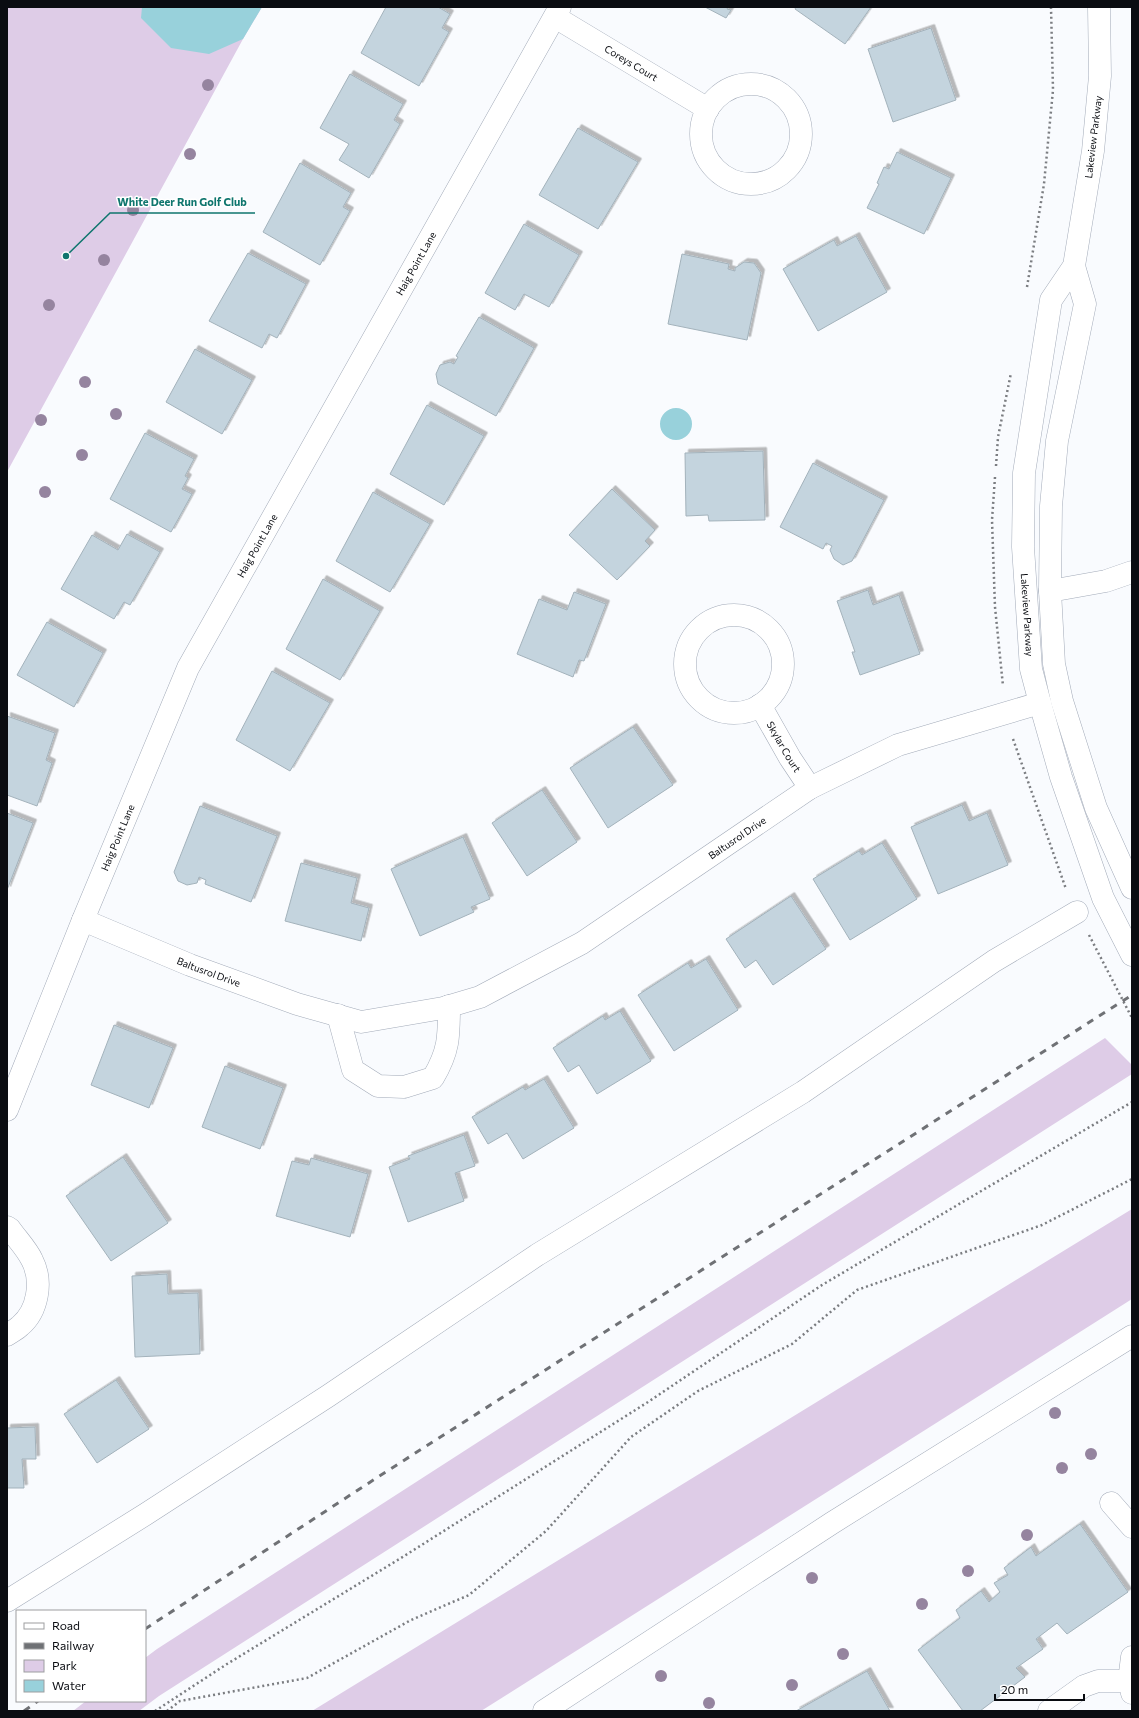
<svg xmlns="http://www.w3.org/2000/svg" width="1139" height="1718" viewBox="0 0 1139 1718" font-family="Commissioner,sans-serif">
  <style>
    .green { fill: #decce7 }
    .water { fill: #98d1db }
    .building { fill: #c4d4de; stroke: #a3b2bb; filter: url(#shadow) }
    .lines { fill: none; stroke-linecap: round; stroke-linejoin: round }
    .minor-casing { stroke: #a3abb9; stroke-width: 23 }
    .path { stroke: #7b7d81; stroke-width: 2.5; stroke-dasharray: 2 3; stroke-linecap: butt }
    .minor { stroke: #fff; stroke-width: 22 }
    .rail { stroke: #6f7175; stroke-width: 3; stroke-dasharray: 7 7; stroke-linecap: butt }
    .tree { fill: #95849f }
    .labels { text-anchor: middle; stroke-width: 3; stroke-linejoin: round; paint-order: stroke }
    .street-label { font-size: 10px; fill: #0a0c11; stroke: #fff }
    .leader { fill: none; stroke: #0f766e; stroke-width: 1.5 }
    .callout-dot { fill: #0f766e; stroke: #fff; stroke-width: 1.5 }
    .callout-label { font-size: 11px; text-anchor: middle; font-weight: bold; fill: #0f766e; stroke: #fff; stroke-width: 3; stroke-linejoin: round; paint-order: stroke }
  </style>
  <defs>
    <filter id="shadow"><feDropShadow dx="3.5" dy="-3.5" stdDeviation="0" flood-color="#0004"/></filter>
  </defs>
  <rect width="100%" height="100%" fill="#f9fbfe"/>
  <!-- green -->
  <path class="green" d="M 7,7 L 262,7 L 243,39 L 7,472 Z
    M 1105,1038 L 1132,1065 L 1132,1074 L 159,1696 L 139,1711 L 73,1711 L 86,1701 L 145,1701 L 145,1658 L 157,1649 Z
    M 1132,1209 L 1132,1299 L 481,1711 L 312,1711 Z"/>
  <!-- water -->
  <path class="water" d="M 142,7 L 262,7 L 243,39 L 209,54 L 171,48 L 141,18 Z
    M660 424a16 16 0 1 1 32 0a16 16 0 1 1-32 0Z"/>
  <!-- building -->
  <path class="building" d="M 386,7 L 438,7 L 450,14 L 442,28 L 449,32 L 419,86 L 361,53 Z
    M 705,7 L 728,7 L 727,9 L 731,10 L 726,18 Z
    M 796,7 L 871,7 L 845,44 L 795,9 Z
    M 931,28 L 956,100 L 893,122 L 868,49 Z
    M 350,74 L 403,104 L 394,120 L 400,124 L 369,178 L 339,160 L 349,144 L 320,128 Z
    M 578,128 L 638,162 L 598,229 L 539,195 Z
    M 897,152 L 951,178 L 924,234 L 867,208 L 879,184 L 877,183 L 884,167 L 889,169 Z
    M 300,163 L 351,193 L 343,207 L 350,211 L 320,265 L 263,232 Z
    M 524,224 L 579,255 L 549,307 L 524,294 L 515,310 L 485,293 Z
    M 856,236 L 887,292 L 818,331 L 783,269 L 834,240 L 837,246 Z
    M 248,253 L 306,284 L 277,338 L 269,334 L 262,348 L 209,321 Z
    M 682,254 L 729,264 L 728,269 L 735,271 L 735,268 L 744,262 L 754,263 L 761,273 L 747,340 L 668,324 Z
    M 479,317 L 534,348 L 496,416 L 438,384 L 436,374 L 440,365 L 450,362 L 454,364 L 458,357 L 456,356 Z
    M 195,349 L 252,380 L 222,434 L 166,402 Z
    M 427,405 L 484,436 L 444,505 L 390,474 Z
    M 145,433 L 194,459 L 185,476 L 188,478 L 182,489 L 192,494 L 171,532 L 110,499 Z
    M 763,451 L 765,520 L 709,521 L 708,515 L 686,516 L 685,453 Z
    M 813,463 L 884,500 L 852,561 L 843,565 L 834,559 L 830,550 L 832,546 L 826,543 L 823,549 L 780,527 Z
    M 612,489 L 655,530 L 645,541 L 650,546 L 617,580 L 569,535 Z
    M 373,492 L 430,524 L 390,592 L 336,561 Z
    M 127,534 L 160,552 L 130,605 L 124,602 L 114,619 L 61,589 L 92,535 L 118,550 Z
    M 323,579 L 380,611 L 340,680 L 286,649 Z
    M 868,590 L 873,605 L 899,595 L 920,654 L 860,675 L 852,652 L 855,652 L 837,601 Z
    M 574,592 L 606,604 L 584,661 L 579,660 L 573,677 L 517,654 L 539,599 L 567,610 Z
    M 47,622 L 103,653 L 74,707 L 17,675 Z
    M 272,671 L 330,703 L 290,771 L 236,740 Z
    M 7,716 L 55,733 L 46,760 L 52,763 L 37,806 L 7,795 Z
    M 633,727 L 673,785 L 608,828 L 570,768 Z
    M 542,790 L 577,842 L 527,876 L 492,823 Z
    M 962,805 L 969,821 L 987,813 L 1008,865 L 938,894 L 911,827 Z
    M 200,806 L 277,836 L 251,902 L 205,884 L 206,880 L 199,877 L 197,883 L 187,885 L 178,881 L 174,872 Z
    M 7,813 L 33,823 L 7,890 Z
    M 463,837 L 490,899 L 471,907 L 474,912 L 420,936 L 391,869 Z
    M 882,843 L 917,899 L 850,940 L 813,879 L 859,851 L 862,855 Z
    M 301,863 L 357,878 L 351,903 L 369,908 L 361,941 L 285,921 Z
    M 791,896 L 826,949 L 773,985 L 756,960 L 745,968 L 726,939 Z
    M 706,959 L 738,1010 L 674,1051 L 638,995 L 688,963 L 691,968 Z
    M 620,1011 L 651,1061 L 597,1094 L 579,1065 L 568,1072 L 553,1048 L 603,1016 L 605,1020 Z
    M 114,1025 L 173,1048 L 149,1108 L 91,1085 Z
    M 225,1066 L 283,1088 L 260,1149 L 202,1127 Z
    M 544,1079 L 574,1128 L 523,1159 L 507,1133 L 488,1144 L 472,1117 L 523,1087 L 525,1090 Z
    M 464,1135 L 475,1166 L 455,1173 L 464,1201 L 408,1222 L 389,1167 L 410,1159 L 408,1156 Z
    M 123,1157 L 168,1223 L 111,1261 L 66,1196 Z
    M 311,1158 L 368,1174 L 350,1237 L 276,1216 L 292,1161 L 309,1165 Z
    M 167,1274 L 168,1294 L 198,1293 L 200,1354 L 135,1357 L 132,1276 Z
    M 116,1380 L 149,1429 L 97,1463 L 64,1414 Z
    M 35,1427 L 36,1459 L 22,1459 L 24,1488 L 7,1488 L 7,1428 Z
    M 1080,1524 L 1128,1592 L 1067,1634 L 1057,1623 L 1036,1639 L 1043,1649 L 1016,1668 L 1025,1677 L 980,1711 L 963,1711 L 918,1650 L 960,1618 L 956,1610 L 981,1591 L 989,1602 L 1000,1592 L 994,1583 L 1008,1575 L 1004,1568 L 1031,1547 L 1036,1556 Z
    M 867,1671 L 890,1711 L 796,1711 Z"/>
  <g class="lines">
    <!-- minor casing -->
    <g class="minor-casing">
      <g id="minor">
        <path id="s1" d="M 1099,7 L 1100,76 L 1093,151 L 1074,266 L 1051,300 L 1024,473 L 1023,547 L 1031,669 L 1040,703 L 1061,777 L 1103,898 L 1132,955"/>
        <path id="s2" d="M 555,17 L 708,109"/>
        <circle cx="751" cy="134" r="50"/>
        <path d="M 1074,266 L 1085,304 L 1057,441 L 1051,506 L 1050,591 L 1054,664 L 1062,701 L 1096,808 L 1132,888"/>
        <path d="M 1050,591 L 1106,581 L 1132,572"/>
        <circle cx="734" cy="664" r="49"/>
        <path id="s3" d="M 760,705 L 790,758 L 810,788"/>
        <path id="s4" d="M 83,920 L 190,965 L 297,1004 L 361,1022 L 443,1008 L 480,997 L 582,943 L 810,788 L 898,745 L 1040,703"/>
        <path d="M 338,1015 L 353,1070 L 378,1086 L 404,1087 L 433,1078 C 449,1051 449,1037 449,1006"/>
        <path id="s5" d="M 7,1110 L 83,920 L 188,668 L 560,7"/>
        <path d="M 7,1227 L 10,1229 C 17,1239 27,1249 32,1260 C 43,1281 38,1311 20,1326 C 16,1330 11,1332 7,1335"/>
        <path d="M 1111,1503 L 1132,1527"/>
        <path d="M 7,1601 L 146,1514 L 328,1396 L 537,1255 L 803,1092 L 994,961 L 1077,912"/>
        <path d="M 1132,1657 L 1129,1681 L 1132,1693"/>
        <path d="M 544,1711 L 832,1523 L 1132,1336"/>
        <path d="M 1049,1711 L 1084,1686 L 1098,1681 L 1129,1681"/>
      </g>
    </g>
    <!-- path -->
    <path class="path" d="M 1027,287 L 1044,184 L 1053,90 L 1051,7
      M 996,466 L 998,437 L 1011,373
      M 995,477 L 992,520 L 995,607 L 1003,686
      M 1013,739 L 1066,889
      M 1089,935 L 1132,1018
      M 155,1711 L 227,1664 L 401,1558 L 648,1402 L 822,1285 L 1132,1102
      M 167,1711 L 180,1701 L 307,1678 L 411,1620 L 469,1595 L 546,1531 L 631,1437 L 698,1391 L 792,1344 L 857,1290 L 1042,1225 L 1132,1179"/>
    <!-- minor -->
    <use href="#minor" class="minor"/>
    <!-- rail -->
    <path class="rail" d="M 145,1629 L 381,1475 L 1132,995
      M 24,1711 L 38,1701"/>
  </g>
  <!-- trees -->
  <g class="tree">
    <circle cx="208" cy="85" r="6"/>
    <circle cx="190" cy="154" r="6"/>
    <circle cx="133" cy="210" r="6"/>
    <circle cx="104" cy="260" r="6"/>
    <circle cx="49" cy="305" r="6"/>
    <circle cx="85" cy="382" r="6"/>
    <circle cx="116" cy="414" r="6"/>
    <circle cx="41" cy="420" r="6"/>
    <circle cx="82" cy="455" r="6"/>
    <circle cx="45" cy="492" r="6"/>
    <circle cx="1055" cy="1413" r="6"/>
    <circle cx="1091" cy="1454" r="6"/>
    <circle cx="1062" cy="1468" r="6"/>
    <circle cx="1027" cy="1535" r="6"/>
    <circle cx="968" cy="1571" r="6"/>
    <circle cx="812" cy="1578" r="6"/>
    <circle cx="922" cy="1604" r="6"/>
    <circle cx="843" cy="1654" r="6"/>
    <circle cx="661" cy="1676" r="6"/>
    <circle cx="792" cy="1685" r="6"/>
    <circle cx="709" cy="1703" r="6"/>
  </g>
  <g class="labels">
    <!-- street labels -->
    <g class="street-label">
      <text dy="4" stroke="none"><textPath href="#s2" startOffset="89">Coreys Court</textPath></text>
      <text transform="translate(1093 137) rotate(-83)" y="4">Lakeview Parkway</text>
      <text dy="4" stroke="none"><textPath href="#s5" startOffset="942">Haig Point Lane</textPath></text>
      <text dy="4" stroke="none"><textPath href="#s5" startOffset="618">Haig Point Lane</textPath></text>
      <text dy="4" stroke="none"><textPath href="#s1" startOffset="619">Lakeview Parkway</textPath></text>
      <text dy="4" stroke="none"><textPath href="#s3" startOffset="48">Skylar Court</textPath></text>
      <text dy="4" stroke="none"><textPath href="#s5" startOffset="294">Haig Point Lane</textPath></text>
      <text dy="4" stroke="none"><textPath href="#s4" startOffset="721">Baltusrol Drive</textPath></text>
      <text dy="4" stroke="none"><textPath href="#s4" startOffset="136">Baltusrol Drive</textPath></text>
    </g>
  </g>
  <!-- callouts -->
  <path class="leader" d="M66 256L110 213H255"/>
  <circle class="callout-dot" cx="66" cy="256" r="4"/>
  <g class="callout-label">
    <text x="182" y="206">White Deer Run Golf Club</text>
  </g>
  <!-- border -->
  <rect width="1139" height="1718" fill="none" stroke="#0a0c11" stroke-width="16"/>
  <!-- legend -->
  <rect x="16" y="1610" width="130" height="92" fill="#ffffff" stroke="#9d9ea0"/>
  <rect x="24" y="1623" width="20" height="6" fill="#ffffff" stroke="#9d9ea0"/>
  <text x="52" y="1630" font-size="12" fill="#0a0c11">Road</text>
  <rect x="24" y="1643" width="20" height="6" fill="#6f7175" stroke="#9d9ea0"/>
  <text x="52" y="1650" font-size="12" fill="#0a0c11">Railway</text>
  <rect x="24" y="1660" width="20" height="12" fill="#decce7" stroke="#9d9ea0"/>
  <text x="52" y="1670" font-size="12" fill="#0a0c11">Park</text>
  <rect x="24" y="1680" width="20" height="12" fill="#98d1db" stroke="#9d9ea0"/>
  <text x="52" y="1690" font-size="12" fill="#0a0c11">Water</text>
  <!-- scale -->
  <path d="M995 1694v6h89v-6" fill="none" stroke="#0a0c11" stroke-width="2"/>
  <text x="1001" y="1694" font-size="12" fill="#0a0c11" stroke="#ffffff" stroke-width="3" paint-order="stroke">20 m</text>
</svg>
